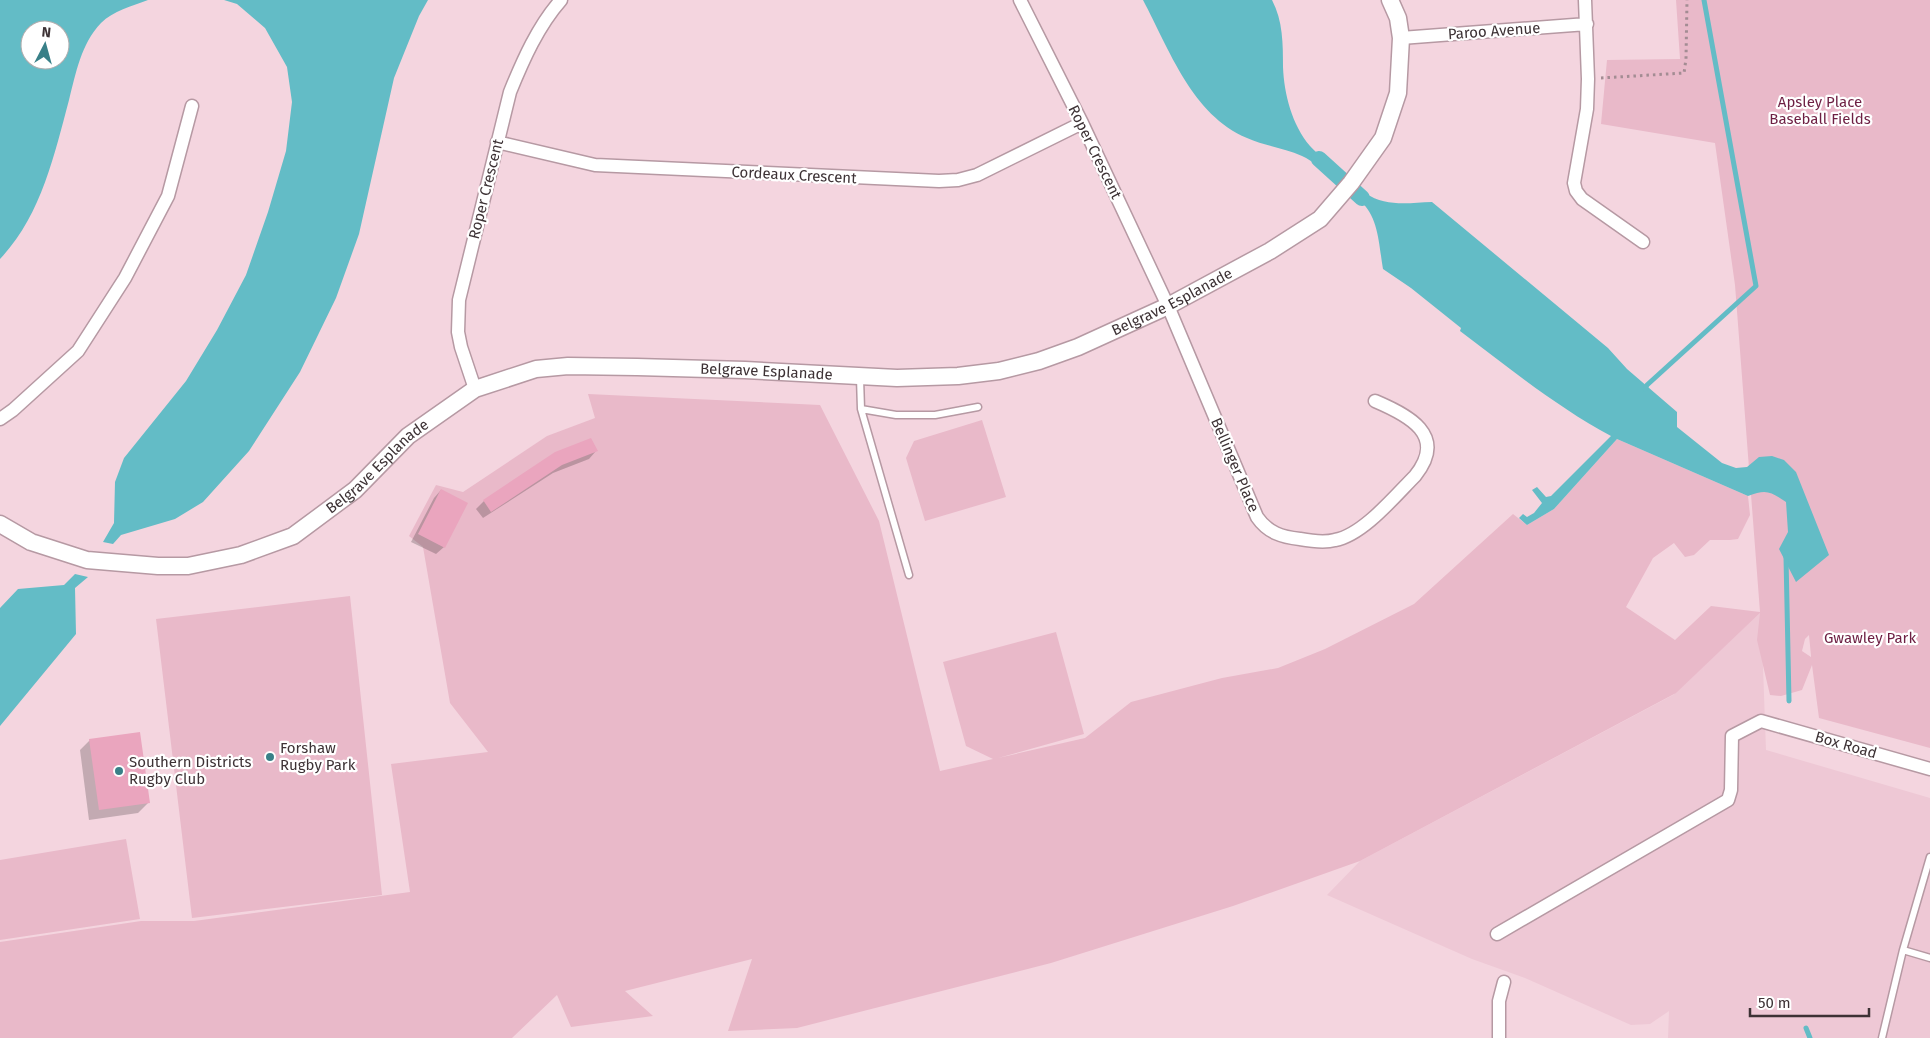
<svg xmlns="http://www.w3.org/2000/svg" width="1930" height="1038" viewBox="0 0 1930 1038" font-family="'Fira Sans',sans-serif">
  <style>
    .built { fill: #eec8d5 }
    .green { fill: #e9b9c9; fill-rule: evenodd }
    .water { fill: #63bcc6; fill-rule: evenodd }
    .shadow { fill: #0003 }
    .lines { fill: none; stroke-linecap: round; stroke-linejoin: round }
    .stream { stroke: #63bcc6; stroke-width: 5 }
    .canal { stroke: #63bcc6; stroke-width: 16 }
    .building { fill: #eaa5be }
    .service-casing { stroke: #b699a3; stroke-width: 9 }
    .minor-casing { stroke: #b699a3; stroke-width: 15 }
    .tertiary-casing { stroke: #b699a3; stroke-width: 19 }
    .path { stroke: #a38c93; stroke-width: 3; stroke-dasharray: 2.5 4; stroke-linecap: butt }
    .service { stroke: #fff; stroke-width: 6 }
    .minor { stroke: #fff; stroke-width: 12 }
    .tertiary { stroke: #fff; stroke-width: 16 }
    .poi-dot { fill: #398088; stroke: #fff; stroke-width: 2 }
    .labels { text-anchor: middle; stroke-width: 4.5; stroke-linejoin: round; paint-order: stroke }
    .street-label { font-size: 15px; fill: #3d3235; stroke: #fff }
    .park-label { font-size: 15px; fill: #6d1f43; stroke: #fff }
    .poi-label { font-size: 15px; fill: #3d3235; stroke: #fff; text-anchor: start }
  </style>
  <rect width="100%" height="100%" fill="#f4d5df"/>
  <!-- built -->
  <path class="built" d="M 1761,612 L 1766,750 L 1930,798 L 1930,1038 L 1668,1038 L 1669,1011 L 1650,1024 L 1631,1025 L 1525,978 L 1472,959 L 1327,895 L 1360,861 L 1673,695 Z"/>
  <!-- green -->
  <path class="green" d="M 1676,0 L 1930,0 L 1930,748 L 1819,718 L 1812,665 L 1802,690 L 1781,696 L 1770,695 L 1757,640 L 1760,613 L 1676,693 L 1360,861 L 1233,906 L 1051,963 L 797,1028 L 728,1031 L 752,959 L 625,991 L 653,1016 L 571,1027 L 557,995 L 512,1038 L 0,1038 L 0,942 L 141,921 L 194,921 L 410,892 L 391,764 L 488,752 L 450,703 L 423,547 L 409,536 L 436,485 L 463,492 L 547,436 L 595,418 L 588,394 L 820,405 L 879,521 L 940,771 L 993,759 L 966,746 L 943,662 L 1056,632 L 1084,734 L 998,758 L 1085,738 L 1131,702 L 1222,678 L 1278,668 L 1325,649 L 1414,604 L 1513,514 L 1527,525 L 1554,509 L 1617,439 L 1748,496 L 1750,515 L 1738,539 L 1730,540 L 1710,540 L 1694,555 L 1685,557 L 1674,543 L 1653,558 L 1626,607 L 1675,640 L 1711,606 L 1760,612 L 1735,285 L 1715,143 L 1601,124 L 1607,60 L 1680,59 ZM 1809,635 L 1811,656 L 1811,657 L 1802,651 L 1805,639 Z
    M 982,420 L 1006,497 L 925,521 L 906,458 L 914,441 Z
    M 350,596 L 382,895 L 192,918 L 156,619 Z
    M 126,839 L 140,919 L 0,940 L 0,860 Z"/>
  <!-- water -->
  <path class="water" d="M 0,0 L 148,0 C 132,6 113,11 101,23 C 81,44 76,73 69,100 C 54,156 41,216 0,259 ZM 30,30 L 60,30 L 60,60 L 30,60 Z
    M 224,0 L 428,0 L 419,16 L 394,78 L 359,234 L 336,298 L 300,372 L 249,451 L 203,502 L 175,519 L 121,535 L 113,544 L 103,542 L 114,523 L 115,482 L 124,458 L 186,381 L 217,330 L 246,275 L 268,212 L 286,151 L 292,102 L 287,67 L 265,28 L 237,4 Z
    M 1143,0 L 1272,0 C 1283,21 1283,44 1283,67 C 1284,94 1292,125 1310,146 C 1318,155 1329,163 1338,171 L 1332,179 C 1323,171 1313,161 1302,156 C 1284,148 1265,146 1247,138 C 1192,115 1169,49 1143,0 Z
    M 1365,193 C 1386,207 1407,203 1432,202 L 1608,348 L 1627,369 L 1677,412 L 1677,427 L 1722,463 L 1736,468 L 1747,467 L 1759,457 L 1772,456 L 1784,460 L 1796,472 L 1829,555 L 1796,582 L 1779,549 L 1788,532 L 1786,502 C 1770,491 1766,489 1748,496 L 1617,439 L 1554,509 L 1527,525 L 1519,518 L 1523,514 L 1527,517 L 1534,513 L 1542,503 L 1532,490 L 1537,487 L 1546,497 L 1551,496 L 1611,436 C 1557,407 1509,368 1460,331 L 1461,328 L 1411,288 L 1383,269 C 1379,247 1379,216 1360,201 Z
    M 75,574 L 88,577 L 75,588 L 76,634 L 0,726 L 0,608 L 18,589 L 64,585 Z"/>
  <!-- shadow -->
  <path class="shadow" d="M 596,451 L 589,459 L 553,473 L 483,518 L 476,509 L 484,501 L 556,453 Z
    M 441,490 L 444,547 L 436,554 L 411,542 L 434,498 Z
    M 90,740 L 148,803 L 138,813 L 89,820 L 80,750 Z"/>
  <g class="lines">
    <!-- stream -->
    <path class="stream" d="M 1645,389 L 1647,385 L 1756,286 L 1704,0
      M 1786,557 L 1789,701
      M 1806,1028 L 1810,1038"/>
    <!-- canal -->
    <path class="canal" d="M 1319,159 L 1362,198"/>
  </g>
  <!-- building -->
  <path class="building" d="M 591,438 L 598,451 L 562,465 L 491,512 L 483,500 L 555,452 Z
    M 441,489 L 468,503 L 445,548 L 418,534 Z
    M 140,732 L 150,803 L 99,810 L 89,739 Z"/>
  <g class="lines">
    <!-- service casing -->
    <g class="service-casing">
      <path id="service" d="M 860,378 L 861,409 L 909,575
        M 861,409 L 896,415 L 935,415 L 978,407
        M 1930,857 L 1903,950 L 1930,958
        M 1882,1038 L 1903,950"/>
    </g>
    <!-- minor casing -->
    <g class="minor-casing">
      <path id="minor" d="M 1020,0 L 1082,123 L 1168,306 L 1257,517 C 1268,533 1282,537 1300,539 C 1311,541 1324,543 1335,540 C 1363,535 1395,496 1415,476 C 1448,435 1408,415 1375,401
        M 1585,0 L 1588,79 L 1587,109 L 1574,183 L 1576,191 L 1582,199 L 1643,242
        M 1401,38 L 1587,24
        M 497,142 L 595,165 L 939,181 L 958,180 L 977,175 L 1082,123
        M 475,389 L 461,347 L 458,332 L 459,300 L 510,92 C 523,60 538,26 561,0
        M 0,419 L 13,410 L 78,351 L 125,278 L 168,196 L 192,106
        M 1497,934 L 1728,800 L 1731,790 L 1732,736 L 1761,721 L 1930,769
        M 1499,1038 L 1499,1001 L 1504,982"/>
    </g>
    <!-- tertiary casing -->
    <g class="tertiary-casing">
      <g id="tertiary">
        <path id="s1" d="M 0,524 L 31,542 L 87,560 L 158,566 L 188,566 L 241,555 L 293,536 L 355,490 L 408,436 L 475,389 L 536,369 L 568,366 L 637,367 L 745,370 L 897,378 L 958,376 L 999,371 L 1039,361 L 1078,347 L 1168,306 L 1270,251 L 1320,219 L 1351,183 L 1383,138 L 1398,93 L 1401,38 L 1398,18 L 1390,0"/>
      </g>
    </g>
    <!-- path -->
    <path class="path" d="M 1601,78 L 1684,73 L 1686,59 L 1687,0"/>
    <!-- service -->
    <use href="#service" class="service"/>
    <!-- minor -->
    <use href="#minor" class="minor"/>
    <!-- tertiary -->
    <use href="#tertiary" class="tertiary"/>
  </g>
  <!-- markers -->
  <g class="poi-dot">
    <circle cx="270" cy="757" r="5"/>
    <circle cx="119" cy="771" r="5"/>
  </g>
  <g class="labels">
    <!-- street labels -->
    <g class="street-label">
      <text transform="translate(1494 31) rotate(-4)" y="5">Paroo Avenue</text>
      <text transform="translate(1095 152) rotate(64)" y="5">Roper Crescent</text>
      <text transform="translate(794 175) rotate(3)" y="5">Cordeaux Crescent</text>
      <text transform="translate(486 189) rotate(-76)" y="5">Roper Crescent</text>
      <text dy="5" stroke="none"><textPath href="#s1" startOffset="1255">Belgrave Esplanade</textPath></text>
      <text dy="5" stroke="none"><textPath href="#s1" startOffset="835">Belgrave Esplanade</textPath></text>
      <text transform="translate(1235 465) rotate(67)" y="5">Bellinger Place</text>
      <text dy="5" stroke="none"><textPath href="#s1" startOffset="415">Belgrave Esplanade</textPath></text>
      <text transform="translate(1846 745) rotate(16)" y="5">Box Road</text>
    </g>
    <!-- park labels -->
    <g class="park-label">
      <text x="1820" y="107">Apsley Place<tspan x="1820" dy="17">Baseball Fields</tspan></text>
      <text x="1870" y="643">Gwawley Park</text>
    </g>
    <!-- poi labels -->
    <g class="poi-label">
      <text x="280" y="753">Forshaw<tspan x="280" dy="17">Rugby Park</tspan></text>
      <text x="129" y="767">Southern Districts<tspan x="129" dy="17">Rugby Club</tspan></text>
    </g>
  </g>
  <!-- north arrow -->
  <g transform="translate(45 45) rotate(6)"><circle r="24" fill="#ffffff" stroke="#b1adae"/>
  <path d="M0-4L9 19L0 12L-9 19Z" fill="#398088"/>
  <text y="-8" font-size="14" font-weight="bold" text-anchor="middle" fill="#3d3235">N</text>
  </g>
  <!-- scale -->
  <path d="M1750 1008v8h119v-8" fill="none" stroke="#3d3235" stroke-width="2.5"/>
  <text x="1758" y="1008" font-size="15" fill="#3d3235" stroke="#ffffff" stroke-width="4" paint-order="stroke">50 m</text>
</svg>
